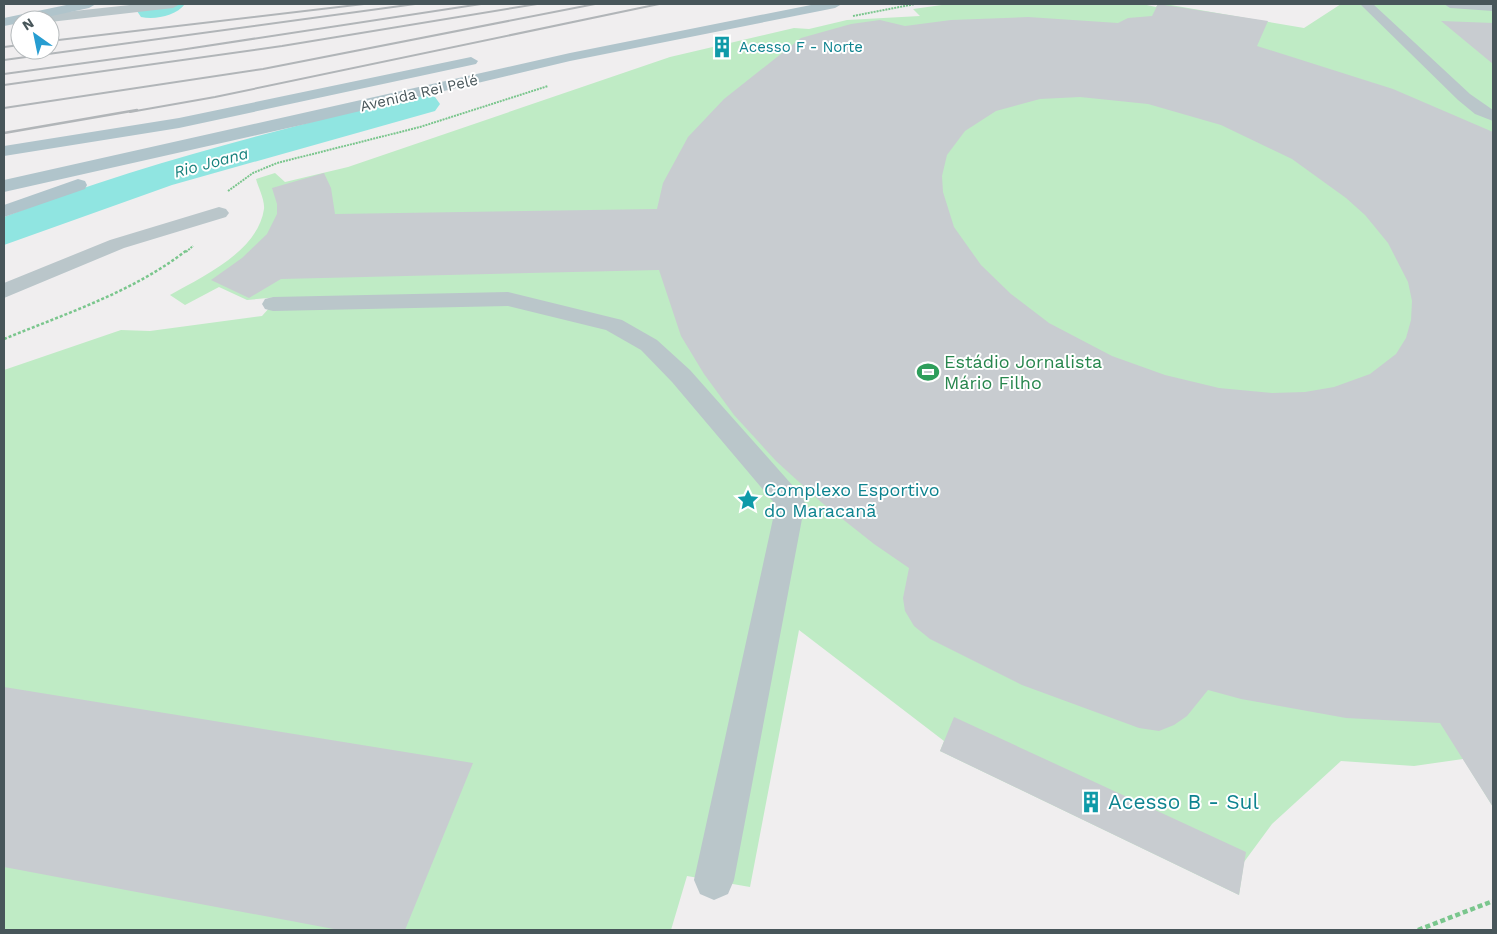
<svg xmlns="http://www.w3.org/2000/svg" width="1497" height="934" viewBox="0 0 1497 934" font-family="'Work Sans',sans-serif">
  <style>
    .green { fill: #bfebc5 }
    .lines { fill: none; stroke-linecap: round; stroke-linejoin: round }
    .river { fill: #90e5e1; fill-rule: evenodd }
    .building { fill: #c8ccd0; fill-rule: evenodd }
    .path-far2 { stroke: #7ac68d; stroke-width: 2; stroke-dasharray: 2 1; stroke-linecap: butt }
    .path-far1 { stroke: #7ac68d; stroke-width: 2.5; stroke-dasharray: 3 2; stroke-linecap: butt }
    .path { stroke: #7ac68d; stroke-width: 4.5; stroke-dasharray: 5 3; stroke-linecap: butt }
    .minor { fill: #bac6ca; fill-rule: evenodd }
    .major { fill: #b0c4cb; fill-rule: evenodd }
    .rail-far1 { stroke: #b1b5b8; stroke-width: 2 }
    .rail { stroke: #b1b5b8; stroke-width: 2.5 }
    .labels { text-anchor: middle; stroke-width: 4; stroke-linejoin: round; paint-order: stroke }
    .far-culture-label { font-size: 15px; fill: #0d838f; stroke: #fff; text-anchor: start }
    .far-street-label { font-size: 15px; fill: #48565a; stroke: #fff }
    .far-water-label { font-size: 16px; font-style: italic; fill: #16817c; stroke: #fff }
    .leisure-label { font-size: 18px; fill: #27864d; stroke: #fff; text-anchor: start }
    .culture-label { font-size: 18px; fill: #0d838f; stroke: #fff; text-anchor: start }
    .near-culture-label { font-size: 21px; fill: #0d838f; stroke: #fff; text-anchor: start }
  </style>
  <rect width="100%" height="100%" fill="#f0eeef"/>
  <!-- green -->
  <path class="green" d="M 949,4 L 1142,4 L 1156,7 L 1158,4 L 1165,4 L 1304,28 L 1341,4 L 1493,4 L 1493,807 L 1463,759 L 1414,766 L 1341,761 L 1272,824 L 1244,862 L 1239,895 L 940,751 L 944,741 L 799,630 L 750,887 L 687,876 L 671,930 L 4,930 L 4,370 L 121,330 L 150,331 L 262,316 L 279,297 L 247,300 L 219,287 L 185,305 L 170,295 C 204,276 258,251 264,209 C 265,200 258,187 256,179 L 275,173 L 285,182 L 348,167 L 670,57 L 794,28 L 809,29 L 847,20 L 920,16 L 913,9 Z"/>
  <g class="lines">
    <!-- river -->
    <path class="river" d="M 145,4 L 185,4 C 176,16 155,20 141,17 L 137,11 Z
      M 423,94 L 435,97 L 440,104 L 435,111 L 172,185 L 4,245 L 4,217 C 139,164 282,129 423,94 Z"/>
  </g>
  <!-- building -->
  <path class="building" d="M 1158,4 L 1268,21 L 1257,46 L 1393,89 L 1493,132 L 1493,807 L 1440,723 L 1346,718 L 1241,699 L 1208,690 L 1187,716 L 1174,725 L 1159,731 L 1139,728 L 1022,685 L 930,639 L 914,626 L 905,611 L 903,598 L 909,568 L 874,544 L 821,502 L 776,461 L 734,415 L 704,374 L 681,336 L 659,270 L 281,279 L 249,298 L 211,280 L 242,258 L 267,234 L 277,214 L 277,204 L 272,188 L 324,173 L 331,188 L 335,214 L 657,209 L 663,183 L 688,137 L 724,99 L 801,38 L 851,24 L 880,20 L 905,26 L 951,20 L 1028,17 L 1118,23 L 1128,18 L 1152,16 ZM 1080,97 L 1148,104 L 1221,125 L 1292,159 L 1346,198 L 1365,215 L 1388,243 L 1408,282 L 1412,301 L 1411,320 L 1406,338 L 1396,354 L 1370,374 L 1334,387 L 1305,392 L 1272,393 L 1219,388 L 1165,375 L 1112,356 L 1049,323 L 1011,294 L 981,265 L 954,227 L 943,192 L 942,176 L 947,155 L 965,131 L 996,111 L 1040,99 Z
    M 1441,21 L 1493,23 L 1493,64 Z
    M 4,687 L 473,763 L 405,930 L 339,930 L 4,867 Z
    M 954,717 L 1246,852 L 1239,895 L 940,751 Z"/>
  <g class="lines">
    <!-- path-far2 -->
    <path class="path-far2" d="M 853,16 L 915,4
      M 228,191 L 253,173 L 277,163 L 420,127 L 548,86
      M 186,252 L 193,246"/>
    <!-- path-far1 -->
    <path class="path-far1" d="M 4,339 C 67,313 133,292 187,250"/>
    <!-- path -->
    <path class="path" d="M 1418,930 L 1493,901"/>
    <!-- minor -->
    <path class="minor" d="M 139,4 L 180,4 L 173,8 L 50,22 L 21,20 L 28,16 Z
      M 1360,4 L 1373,4 L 1470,94 L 1493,110 L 1493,121 L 1475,114 L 1458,100 Z
      M 1444,4 L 1493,4 L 1493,11 L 1450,8 Z
      M 219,207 L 226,209 L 229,213 L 226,217 L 124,248 L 4,298 L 4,283 L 110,240 Z
      M 508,292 L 622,320 L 657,340 L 690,370 L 801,495 L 805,503 L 734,880 L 728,894 L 714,900 L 700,894 L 694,880 L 776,505 L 672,382 L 641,350 L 606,330 L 508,306 L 273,311 L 265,309 L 262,304 L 265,299 L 273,297 Z"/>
    <!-- major -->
    <path class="major" d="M 71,4 L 96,4 L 89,8 L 33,20 L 20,20 L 20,23 L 4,26 L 4,18 Z
      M 816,4 L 842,4 L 835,8 L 570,61 L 310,123 L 4,192 L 4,180 L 570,53 Z
      M 471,57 L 478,61 L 476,64 L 179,128 L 4,156 L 4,146 L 179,118 Z
      M 78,179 L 85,181 L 87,185 L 85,189 L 4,217 L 4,205 Z"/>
    <!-- rail-far1 -->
    <path class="rail-far1" d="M 50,41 L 364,4
      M 4,47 L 20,45
      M 4,60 L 415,4
      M 4,74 L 180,50 L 481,4
      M 4,85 L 282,46 L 537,4
      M 4,108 L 263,69 L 595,4
      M 130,112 L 215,97 L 659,4"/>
    <!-- rail -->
    <path class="rail" d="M 4,133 L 137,110"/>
  </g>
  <!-- icons -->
  <defs>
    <g id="building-bare" transform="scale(1.725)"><path d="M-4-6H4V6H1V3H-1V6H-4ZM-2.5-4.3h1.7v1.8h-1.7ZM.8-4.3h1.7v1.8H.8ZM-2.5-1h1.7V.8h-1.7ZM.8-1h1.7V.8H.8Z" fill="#0f9aa8" stroke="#fff" stroke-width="2.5" paint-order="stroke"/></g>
    <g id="stadium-bare" transform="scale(1.725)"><path d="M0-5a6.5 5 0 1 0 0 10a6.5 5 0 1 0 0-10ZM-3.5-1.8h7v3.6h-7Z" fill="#2e9e5b" stroke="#fff" stroke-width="2.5" paint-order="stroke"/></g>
    <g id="sight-bare" transform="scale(1.725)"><path d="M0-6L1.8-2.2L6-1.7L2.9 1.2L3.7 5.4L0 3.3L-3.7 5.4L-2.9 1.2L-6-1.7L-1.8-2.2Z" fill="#0f9aa8" stroke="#fff" stroke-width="2.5" paint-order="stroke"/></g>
  </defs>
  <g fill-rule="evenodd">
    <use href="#building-bare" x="722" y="47"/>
    <use href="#stadium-bare" x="928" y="372"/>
    <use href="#sight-bare" x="748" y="500"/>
    <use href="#building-bare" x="1091" y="802"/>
  </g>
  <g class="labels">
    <!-- far-culture labels -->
    <g class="far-culture-label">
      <text x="739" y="52">Acesso F - Norte</text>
    </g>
    <!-- far-street labels -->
    <g class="far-street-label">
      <text transform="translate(419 93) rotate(-13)" y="5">Avenida Rei Pelé</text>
    </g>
    <!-- far-water labels -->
    <g class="far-water-label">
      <text transform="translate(211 162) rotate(-15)" y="6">Rio Joana</text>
    </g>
    <!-- leisure labels -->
    <g class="leisure-label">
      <text x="944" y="368">Estádio Jornalista<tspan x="944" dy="21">Mário Filho</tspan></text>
    </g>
    <!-- culture labels -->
    <g class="culture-label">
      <text x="764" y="496">Complexo Esportivo<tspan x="764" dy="21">do Maracanã</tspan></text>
    </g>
    <!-- near-culture labels -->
    <g class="near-culture-label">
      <text x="1108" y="809">Acesso B - Sul</text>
    </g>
  </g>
  <!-- border -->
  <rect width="1497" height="934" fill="none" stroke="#48565a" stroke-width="10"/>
  <!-- north arrow -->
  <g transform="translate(35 35) rotate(327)"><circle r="24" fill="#ffffff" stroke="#b6bbbd"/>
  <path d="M0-4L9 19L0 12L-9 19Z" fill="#279dd1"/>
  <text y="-8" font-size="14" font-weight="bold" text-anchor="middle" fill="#48565a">N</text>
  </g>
</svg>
